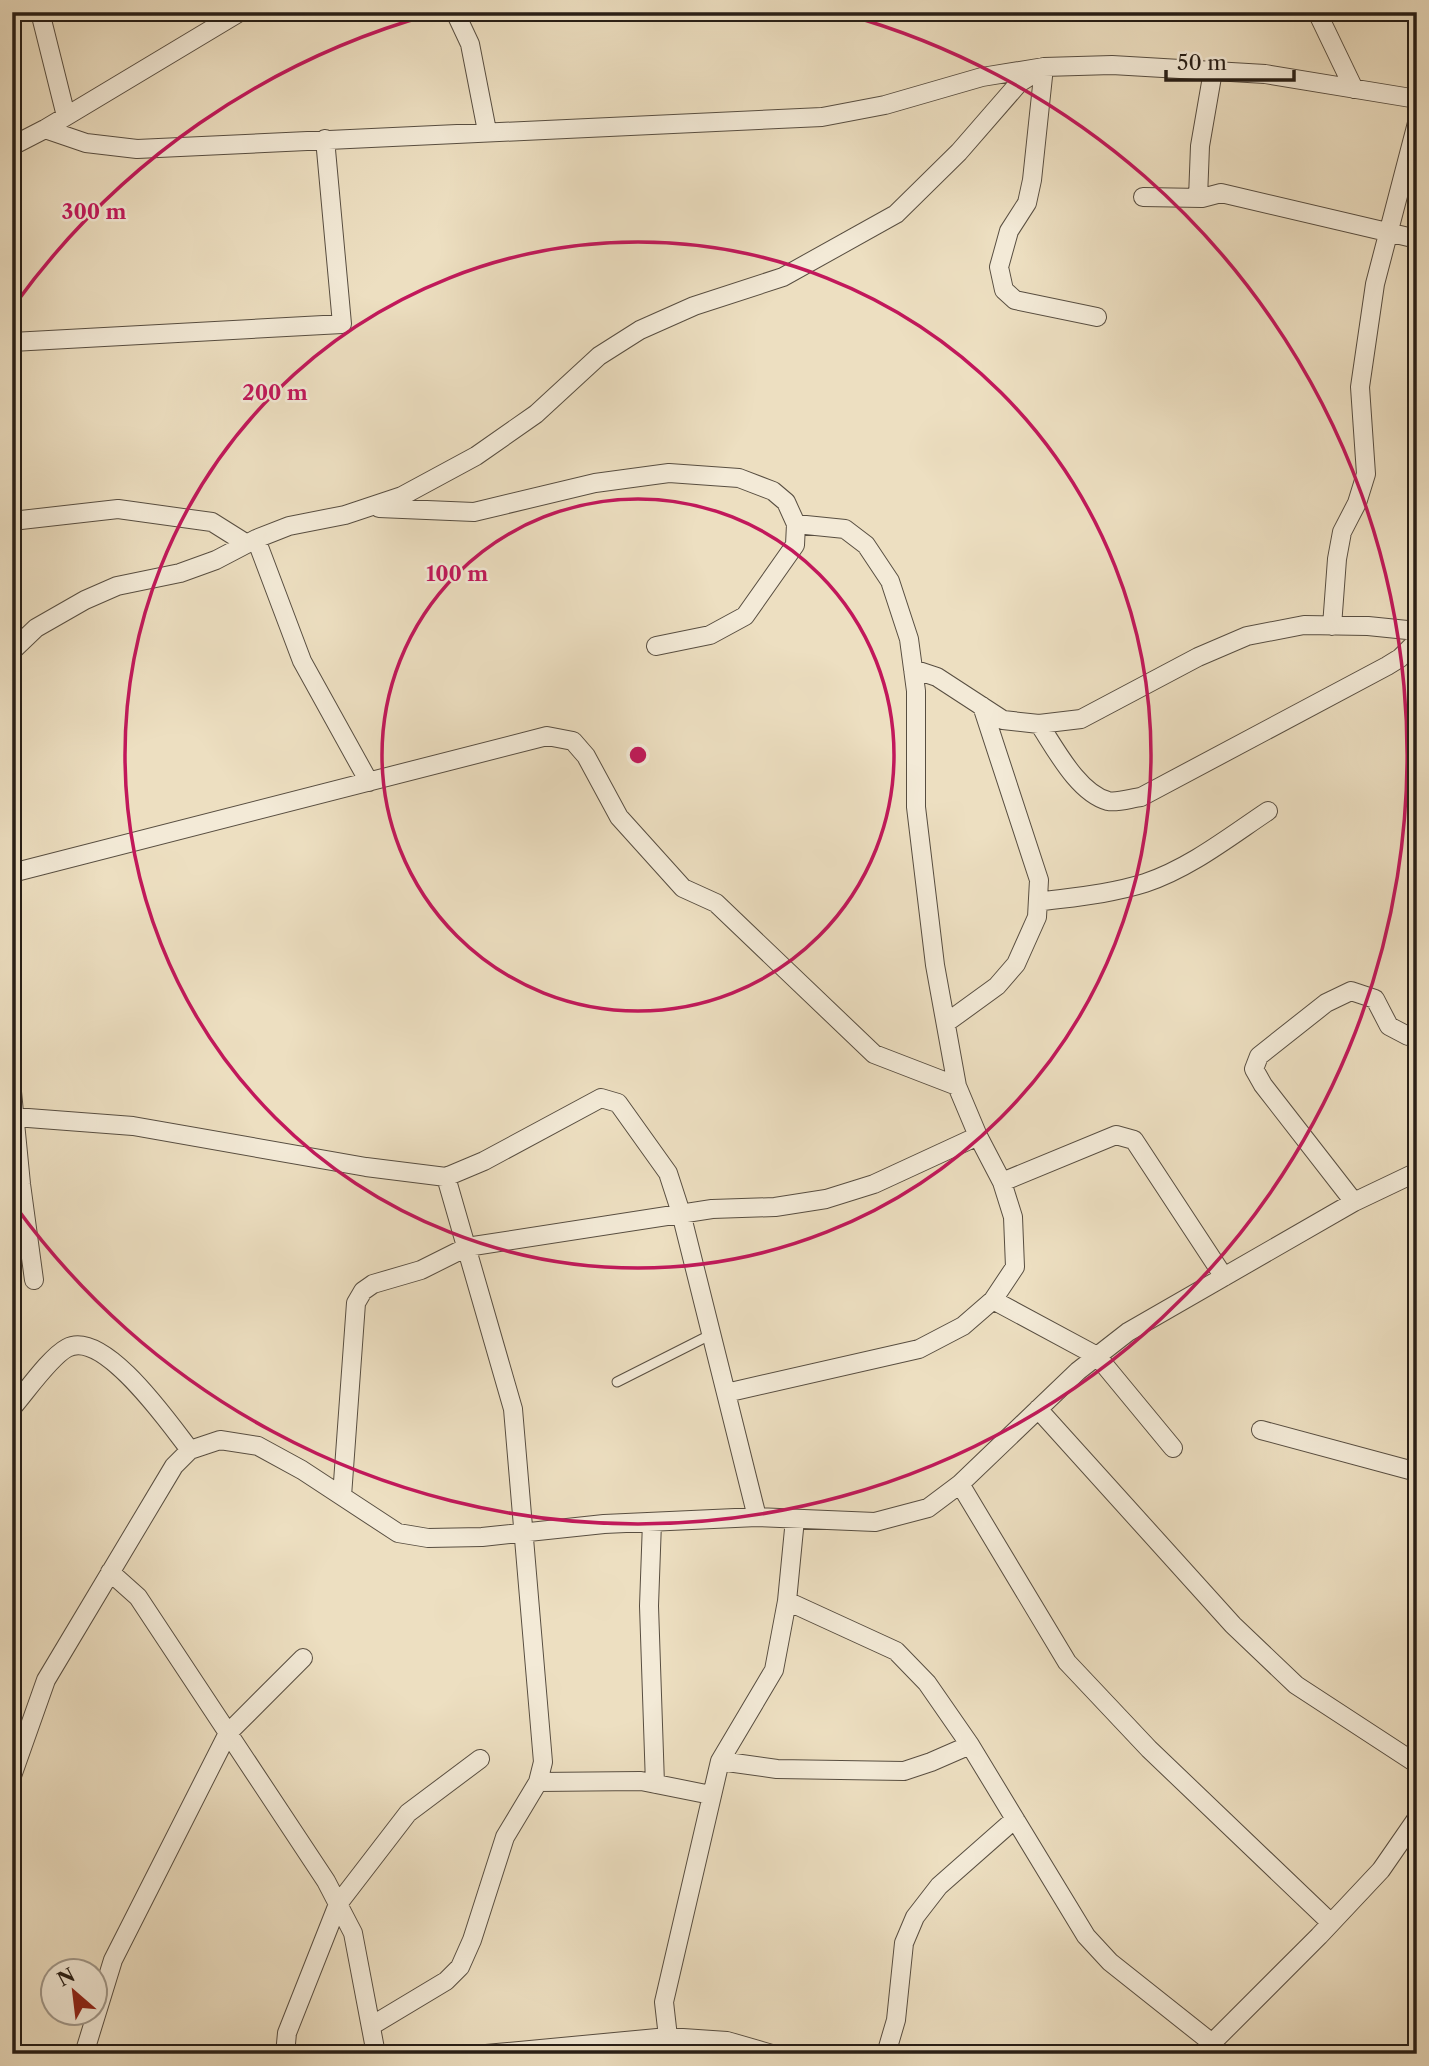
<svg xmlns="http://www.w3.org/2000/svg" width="1429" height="2066" viewBox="0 0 1429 2066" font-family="'Libre Caslon Text',serif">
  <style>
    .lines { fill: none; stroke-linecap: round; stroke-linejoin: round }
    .service-casing { stroke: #584e41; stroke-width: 11 }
    .minor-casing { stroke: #584e41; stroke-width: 20 }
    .service { stroke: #f3ead7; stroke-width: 9 }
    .minor { stroke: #f3ead7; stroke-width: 18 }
    .ring { fill: none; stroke: #c2185b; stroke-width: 3.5 }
    .centre { fill: #c2185b; stroke: #f3ead7; stroke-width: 3.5 }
    .ring-label { font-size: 21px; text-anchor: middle; font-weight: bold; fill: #c2185b; stroke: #f3ead7; stroke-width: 5; stroke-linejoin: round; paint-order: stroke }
  </style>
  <rect width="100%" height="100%" fill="#eddfc1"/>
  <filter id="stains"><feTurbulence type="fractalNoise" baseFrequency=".00286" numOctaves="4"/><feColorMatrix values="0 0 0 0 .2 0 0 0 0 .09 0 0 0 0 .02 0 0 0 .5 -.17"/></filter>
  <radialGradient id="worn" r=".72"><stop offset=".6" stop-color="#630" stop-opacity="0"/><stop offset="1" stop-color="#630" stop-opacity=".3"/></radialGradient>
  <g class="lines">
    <!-- service casing -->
    <g class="service-casing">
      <path id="service" d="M 617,1382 L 712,1334"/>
    </g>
    <!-- minor casing -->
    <g class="minor-casing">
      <path id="minor" d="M 40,12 L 66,116
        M 455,12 L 470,44 L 487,131
        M 1317,12 L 1354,89
        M 1044,67 L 1032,180 L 1027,203 L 1009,231 L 999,267 L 1004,290 L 1015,300 L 1097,317
        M 45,129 L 86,143 L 137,149 L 822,117 L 885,105 L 982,77 L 1044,67 L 1112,65 L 1265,74 L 1417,99
        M 12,146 L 45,129 L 240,12
        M 1143,197 L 1202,198 L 1221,193 L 1417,239
        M 1198,198 L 1200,146 L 1213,71
        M 12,342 L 342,324 L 325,139
        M 379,508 L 474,512 L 595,483 L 669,473 L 739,478 L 773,491 L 786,502 L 796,524 L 795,545 L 745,616 L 710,635 L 656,646
        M 12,521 L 118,509 L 212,522 L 247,544
        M 256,539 L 302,661 L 369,782
        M 1332,626 L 1337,559 L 1342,532 L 1357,503 L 1366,474 L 1360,387 L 1375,284 L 1417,123
        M 12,651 L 36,628 L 85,600 L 117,586 L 180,573 L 216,560 L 256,539 L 289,526 L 345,515 L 402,496 L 476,456 L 536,414 L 599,356 L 640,330 L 694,306 L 783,277 L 896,214 L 959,152 L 1019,83 L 1035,73
        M 913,669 L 937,677 L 1003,720 L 1039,724 L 1081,719 L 1198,657 L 1247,636 L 1304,625 L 1368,626 L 1417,631
        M 1039,724 C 1055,748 1078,793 1108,801 C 1117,803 1132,798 1141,797 L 1387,666 L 1400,658 L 1417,641
        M 12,873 L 547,736 L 573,741 L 586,756 L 619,817 L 683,888 L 716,903 L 874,1054 L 957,1086
        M 1038,902 C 1074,897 1110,894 1145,883 C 1190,868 1229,837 1268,811
        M 946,1023 L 997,986 L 1016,964 L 1037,917 L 1039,880 L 982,706
        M 12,1092 L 21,1184 L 34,1280
        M 15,1117 L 133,1126 L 366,1167 L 446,1177 L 484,1161 L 601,1098 L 618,1103 L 668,1173 L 681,1213 L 757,1517
        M 1002,1182 L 1116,1135 L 1134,1140 L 1224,1277
        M 1354,1202 L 1263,1085 L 1254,1069 L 1259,1056 L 1326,1003 L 1351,991 L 1375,999 L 1389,1026 L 1408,1036 L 1417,1034
        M 993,1300 L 1097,1356 L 1173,1448
        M 726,1393 L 919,1349 L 963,1326 L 993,1300 L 1015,1267 L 1013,1217 L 1002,1182 L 978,1136 L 957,1086 L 935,965 L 916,807 L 916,691 L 909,639 L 890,581 L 866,545 L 845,529 L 796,524
        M 12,1408 C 26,1392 50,1357 67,1348 C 104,1328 171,1426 190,1450
        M 1038,1409 L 1233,1625 L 1296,1685 L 1417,1764
        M 1261,1430 L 1417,1472
        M 960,1484 L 1067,1662 L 1149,1749 L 1331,1923
        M 342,1496 L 356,1303 L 363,1291 L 373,1284 L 421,1270 L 467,1247 L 712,1209 L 775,1207 L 826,1199 L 874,1184 L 978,1136
        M 652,1522 L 649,1606 L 655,1784
        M 110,1572 L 138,1597 L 326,1881 L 353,1933 L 376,2054
        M 787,1601 L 896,1651 L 927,1683 L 970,1745 L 1086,1936 L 1110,1962 L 1212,2043
        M 720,1761 L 777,1769 L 904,1771 L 931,1762 L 970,1745
        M 12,1776 L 46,1680 L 174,1466 L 190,1450 L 220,1440 L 258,1446 L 302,1470 L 398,1533 L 428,1538 L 482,1537 L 604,1524 L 757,1517 L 875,1522 L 928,1508 L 960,1484 L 1078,1371 L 1128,1332 L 1354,1202 L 1417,1172
        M 538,1782 L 641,1781 L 711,1795
        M 371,2026 L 446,1981 L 460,1967 L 472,1940 L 505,1837 L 538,1782 L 543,1762 L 513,1409 L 446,1177
        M 668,2037 L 664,2002 L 720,1761 L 774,1670 L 787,1601 L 795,1519
        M 84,2054 L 113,1960 L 228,1733 L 303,1658
        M 285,2054 L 287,2033 L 338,1904 L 408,1813 L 480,1759
        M 486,2054 L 668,2037 L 727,2041 L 772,2054
        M 886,2054 L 896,2020 L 904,1943 L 915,1917 L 939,1886 L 1015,1819
        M 1201,2054 L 1319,1936 L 1381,1870 L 1417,1818"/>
    </g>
    <!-- service -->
    <use href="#service" class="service"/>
    <!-- minor -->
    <use href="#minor" class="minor"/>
  </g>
  <!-- distance rings -->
  <g class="ring">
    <circle cx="638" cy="755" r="256"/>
    <circle cx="638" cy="755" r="513"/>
    <path d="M16 303A769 769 0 0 1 432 14M844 14A769 769 0 1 1 16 1207"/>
  </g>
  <circle cx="638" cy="755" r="10" class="centre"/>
  <g class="ring-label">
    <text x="94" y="219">300 m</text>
    <text x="275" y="400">200 m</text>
    <text x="457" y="581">100 m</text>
  </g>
  <!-- margin -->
  <rect width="1429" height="2066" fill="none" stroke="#eddfc1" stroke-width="42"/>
  <rect x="14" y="14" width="1401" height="2038" fill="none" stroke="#271e16" stroke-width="3.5"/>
  <rect x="21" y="21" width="1387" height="2024" fill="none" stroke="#271e16" stroke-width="2"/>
  <!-- north arrow -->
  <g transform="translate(74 1992) rotate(332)"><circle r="33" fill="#f3ead7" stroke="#a1988a" stroke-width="2"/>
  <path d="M0-5L12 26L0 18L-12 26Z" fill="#8f2418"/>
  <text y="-10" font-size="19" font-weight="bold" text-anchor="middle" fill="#271e16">N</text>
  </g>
  <!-- scale -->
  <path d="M1166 70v10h128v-10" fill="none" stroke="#271e16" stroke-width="3.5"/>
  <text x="1177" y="70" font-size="21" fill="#271e16" stroke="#f3ead7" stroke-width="5" paint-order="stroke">50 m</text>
  <rect width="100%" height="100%" filter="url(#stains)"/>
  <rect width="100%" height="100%" fill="url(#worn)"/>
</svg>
